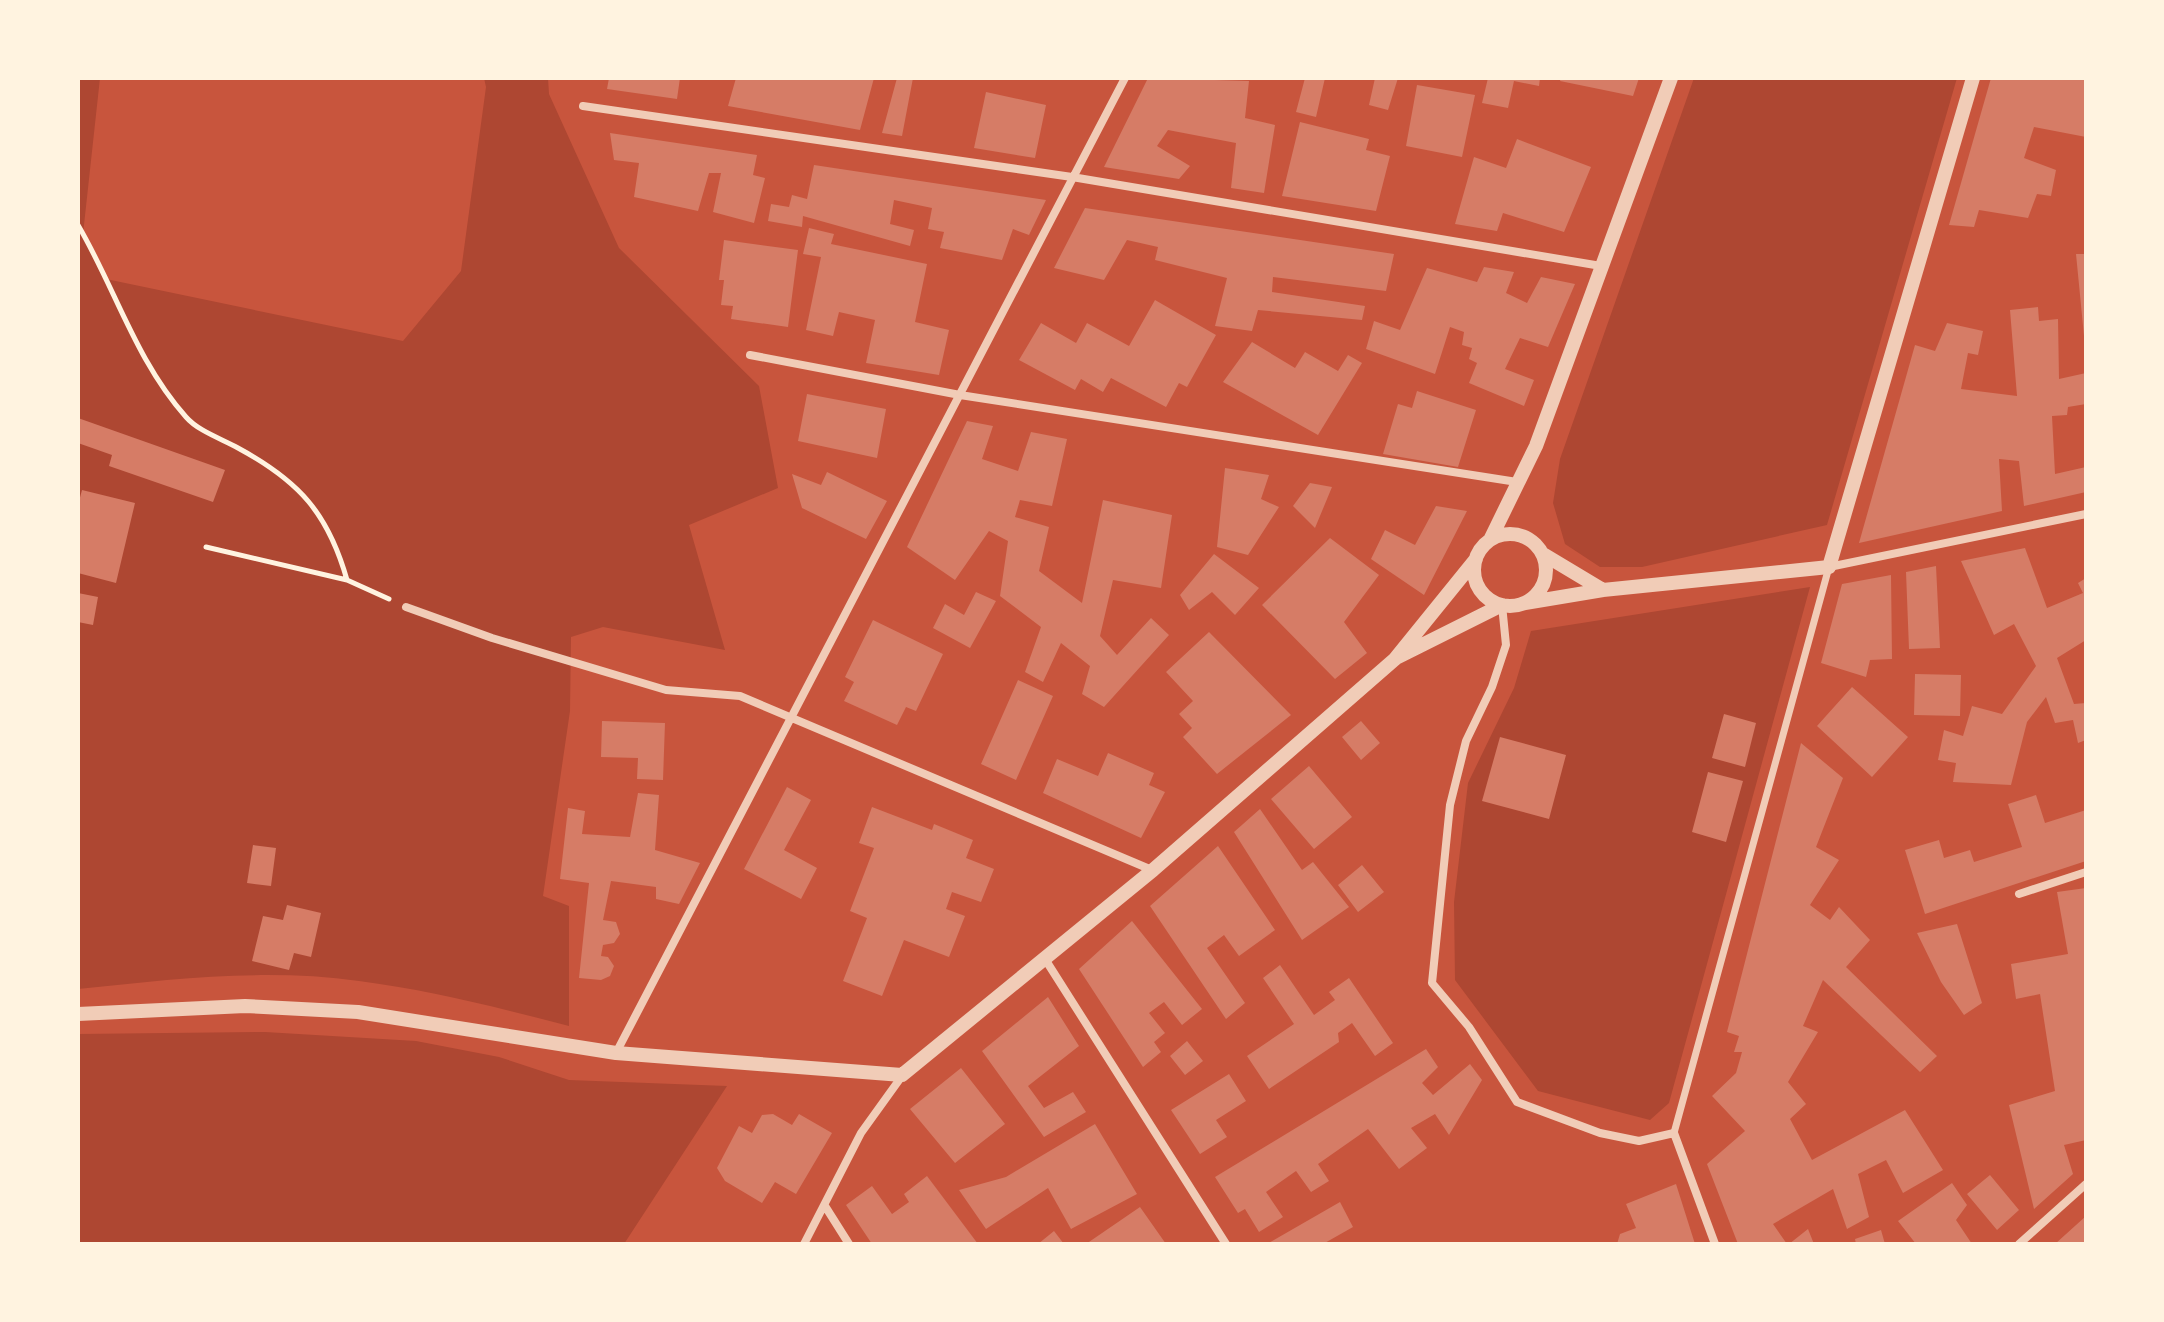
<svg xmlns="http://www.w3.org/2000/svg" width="2164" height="1322" viewBox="0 0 2164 1322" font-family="'Fira Sans',sans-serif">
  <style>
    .green { fill: #ae4732 }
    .building { fill: #d67c66 }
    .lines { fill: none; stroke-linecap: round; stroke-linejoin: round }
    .path { stroke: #fff3e0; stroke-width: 5 }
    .pedestrian { stroke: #f1ccb7; stroke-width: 7 }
    .minor { stroke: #f1ccb7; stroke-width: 8 }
    .tertiary { stroke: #f1ccb7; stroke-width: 14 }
  </style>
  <rect width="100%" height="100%" fill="#c8553d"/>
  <!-- green -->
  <path class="green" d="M 78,78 L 100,78 L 83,234 L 106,279 L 403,341 L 461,271 L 486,87 L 484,78 L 548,78 L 549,94 L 619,248 L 759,386 L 778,488 L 689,525 L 725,650 L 603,627 L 571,637 L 570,711 L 543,896 L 569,906 L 569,1026 C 500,1008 430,990 359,981 C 266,968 171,979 78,989 Z
    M 1694,78 L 1957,78 L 1827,525 L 1642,567 L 1600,567 L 1565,544 L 1553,503 L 1560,459 Z
    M 1810,587 L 1669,1103 L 1650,1120 L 1538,1091 L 1455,980 L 1454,902 L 1468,783 L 1514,688 L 1531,631 Z
    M 265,1032 L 416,1041 L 499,1057 L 569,1080 L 727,1086 L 624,1244 L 78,1244 L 78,1034 Z"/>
  <!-- building -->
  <path class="building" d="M 609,78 L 680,78 L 677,99 L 607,89 Z
    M 736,78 L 874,78 L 860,130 L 728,106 Z
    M 897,78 L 913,78 L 902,136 L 882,133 Z
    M 1148,78 L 1249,81 L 1245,118 L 1275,125 L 1264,193 L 1231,188 L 1236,143 L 1168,130 L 1157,146 L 1190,166 L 1179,179 L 1104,167 Z
    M 1305,78 L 1325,78 L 1316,117 L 1296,112 Z
    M 1375,78 L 1398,78 L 1388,110 L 1369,105 Z
    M 1488,78 L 1540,78 L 1539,86 L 1514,81 L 1508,108 L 1482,103 Z
    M 1561,78 L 1639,78 L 1633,96 L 1560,81 Z
    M 1991,78 L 2086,78 L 2086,137 L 2034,127 L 2024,158 L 2056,170 L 2051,196 L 2037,194 L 2028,218 L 1979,210 L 1974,227 L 1949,225 Z
    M 1417,85 L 1475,95 L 1462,157 L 1406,146 Z
    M 986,92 L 1046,105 L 1035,158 L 974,148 Z
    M 1300,122 L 1369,139 L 1366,150 L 1390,156 L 1376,211 L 1282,196 Z
    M 610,133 L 757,155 L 753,175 L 765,178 L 754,223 L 713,212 L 721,173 L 709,173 L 698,211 L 634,197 L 639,163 L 614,160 Z
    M 1517,139 L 1591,167 L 1564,232 L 1503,213 L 1497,231 L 1455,224 L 1474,157 L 1506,168 Z
    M 814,165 L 1046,200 L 1029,235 L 1013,229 L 1002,260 L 940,248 L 944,232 L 928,229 L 932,208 L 894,200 L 890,224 L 914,230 L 910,246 L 803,216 L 802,227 L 768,221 L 771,204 L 789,207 L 792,195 L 807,199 Z
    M 1085,208 L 1394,254 L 1386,291 L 1273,277 L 1272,292 L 1365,306 L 1362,320 L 1258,310 L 1252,331 L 1215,326 L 1227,278 L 1155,260 L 1158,247 L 1127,240 L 1104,280 L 1054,268 Z
    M 809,228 L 834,234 L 831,244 L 927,264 L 915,322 L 949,330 L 939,375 L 866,363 L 875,320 L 839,312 L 833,336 L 806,330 L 821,257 L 803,254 Z
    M 724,240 L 798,250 L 788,327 L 731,319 L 733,306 L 721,305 L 724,280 L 719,280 Z
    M 2076,254 L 2086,254 L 2086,336 L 2084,336 Z
    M 1484,267 L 1514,272 L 1506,293 L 1527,303 L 1541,277 L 1575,284 L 1548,347 L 1520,338 L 1505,369 L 1534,380 L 1524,406 L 1469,383 L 1477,363 L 1469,359 L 1472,348 L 1462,345 L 1464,332 L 1450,327 L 1435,374 L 1366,349 L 1374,321 L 1400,330 L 1427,268 L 1477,282 Z
    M 1155,300 L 1216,335 L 1187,387 L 1179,383 L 1166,407 L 1111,378 L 1103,392 L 1081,379 L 1075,390 L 1019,360 L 1041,323 L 1076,343 L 1087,323 L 1129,346 Z
    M 2038,307 L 2039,321 L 2058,319 L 2059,379 L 2086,373 L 2086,404 L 2068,407 L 2067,415 L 2052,416 L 2055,474 L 2086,467 L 2086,492 L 2024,506 L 2019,461 L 1999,459 L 2002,511 L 1859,543 L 1915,345 L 1935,351 L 1947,323 L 1983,331 L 1978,355 L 1968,353 L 1961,389 L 2017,396 L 2010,310 Z
    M 1252,342 L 1295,368 L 1305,352 L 1338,371 L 1348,355 L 1362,363 L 1318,435 L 1223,382 Z
    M 1417,391 L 1476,410 L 1458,467 L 1383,454 L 1398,404 L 1412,408 Z
    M 807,394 L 886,409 L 877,458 L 798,441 Z
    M 78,418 L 225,470 L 213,502 L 109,466 L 112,455 L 78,443 Z
    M 967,421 L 993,426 L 982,459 L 1018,471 L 1031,432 L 1067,439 L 1052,506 L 1020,500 L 1015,517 L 1049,527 L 1039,571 L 1082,603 L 1103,500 L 1172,515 L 1161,588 L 1113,580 L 1100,636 L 1117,655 L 1151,618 L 1169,635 L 1104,707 L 1082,694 L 1090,666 L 1061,643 L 1043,682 L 1025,672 L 1041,627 L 1000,596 L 1008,541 L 989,531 L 955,580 L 907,547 Z
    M 1225,468 L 1269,475 L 1261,499 L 1279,507 L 1248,555 L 1217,547 Z
    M 827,472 L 887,501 L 866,539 L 802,508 L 792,474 L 821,485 Z
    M 1310,483 L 1332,487 L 1315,528 L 1293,506 Z
    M 82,490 L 135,503 L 116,583 L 78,573 L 78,505 Z
    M 1436,506 L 1467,511 L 1424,595 L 1371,559 L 1385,530 L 1415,545 Z
    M 1330,538 L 1379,575 L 1344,622 L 1367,653 L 1335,679 L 1262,605 Z
    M 2025,548 L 2047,608 L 2083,593 L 2078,583 L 2086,578 L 2086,640 L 2057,658 L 2074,704 L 2086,703 L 2086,740 L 2078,743 L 2073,720 L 2055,723 L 2046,697 L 2027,722 L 2011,785 L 1953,782 L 1956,763 L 1938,760 L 1944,730 L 1963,736 L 1972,706 L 2002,714 L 2036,666 L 2014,624 L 1994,635 L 1961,561 Z
    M 1214,554 L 1259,588 L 1235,615 L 1212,592 L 1189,610 L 1180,595 Z
    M 1936,566 L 1940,648 L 1909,649 L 1906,572 Z
    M 1891,575 L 1892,659 L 1870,660 L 1866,677 L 1821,663 L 1842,584 Z
    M 976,592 L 996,601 L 970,648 L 933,628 L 945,604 L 964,615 Z
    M 78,593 L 98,597 L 93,625 L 78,622 Z
    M 873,620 L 943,654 L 916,711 L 906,707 L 897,725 L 844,701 L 854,682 L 845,677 Z
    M 1209,632 L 1291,715 L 1217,774 L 1183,737 L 1192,728 L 1179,714 L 1193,701 L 1166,672 Z
    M 1915,674 L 1961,675 L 1960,716 L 1914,715 Z
    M 1018,680 L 1053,696 L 1016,780 L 981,764 Z
    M 1852,687 L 1908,737 L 1872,777 L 1817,726 Z
    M 1724,714 L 1756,723 L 1745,767 L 1712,758 Z
    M 602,721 L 665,723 L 663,780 L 637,779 L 638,758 L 601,757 Z
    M 1361,721 L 1380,743 L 1361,760 L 1342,737 Z
    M 1500,737 L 1566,755 L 1549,819 L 1482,801 Z
    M 1801,743 L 1843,778 L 1816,847 L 1839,860 L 1810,905 L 1830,920 L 1839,907 L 1870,940 L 1846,967 L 1937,1056 L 1920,1072 L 1823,980 L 1803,1026 L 1818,1032 L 1788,1082 L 1806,1104 L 1790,1119 L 1812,1160 L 1905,1110 L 1943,1170 L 1903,1193 L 1886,1160 L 1858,1174 L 1869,1217 L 1847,1229 L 1833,1189 L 1773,1224 L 1787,1244 L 1738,1244 L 1707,1164 L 1745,1131 L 1712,1096 L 1736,1073 L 1742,1052 L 1734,1052 L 1739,1036 L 1727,1032 Z
    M 1108,753 L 1154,773 L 1149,785 L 1165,792 L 1141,838 L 1043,793 L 1057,759 L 1098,776 Z
    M 1309,766 L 1352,817 L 1314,849 L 1271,799 Z
    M 1708,772 L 1743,781 L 1726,842 L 1692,832 Z
    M 787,787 L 811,800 L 784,850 L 817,868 L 801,899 L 744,869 Z
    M 638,793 L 659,795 L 655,850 L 700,863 L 679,904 L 656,899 L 656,887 L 611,881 L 603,920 L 616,922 L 620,934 L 614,943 L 603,945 L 601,956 L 608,957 L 614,966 L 610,976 L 601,980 L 579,978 L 589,883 L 560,879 L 568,808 L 585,811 L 582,834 L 630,837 Z
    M 2036,795 L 2045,823 L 2086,810 L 2086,861 L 1925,914 L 1905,850 L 1939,840 L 1944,858 L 1970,850 L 1974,862 L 2022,847 L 2008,804 Z
    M 872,807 L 932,830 L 934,824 L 973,840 L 966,858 L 994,869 L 981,902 L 952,892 L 946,909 L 965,916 L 949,957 L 904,940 L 882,996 L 843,981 L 867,918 L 850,911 L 874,848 L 859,843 Z
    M 1260,809 L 1302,870 L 1313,862 L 1349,907 L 1302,940 L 1234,832 Z
    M 253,845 L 276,848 L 271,886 L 247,883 Z
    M 1218,846 L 1275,930 L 1239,956 L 1224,935 L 1207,948 L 1245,1003 L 1226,1019 L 1150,906 Z
    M 1362,865 L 1384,892 L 1358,912 L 1338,885 Z
    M 2086,888 L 2086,1140 L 2064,1145 L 2073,1174 L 2034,1209 L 2009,1105 L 2055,1091 L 2040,994 L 2016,999 L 2011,964 L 2068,954 L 2057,892 Z
    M 287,905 L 321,913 L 311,957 L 294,953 L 289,970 L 252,961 L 263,916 L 283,920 Z
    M 1132,921 L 1202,1009 L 1182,1025 L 1164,1002 L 1149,1013 L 1165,1033 L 1154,1042 L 1161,1052 L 1143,1067 L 1079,969 Z
    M 1957,924 L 1982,1003 L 1964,1015 L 1941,982 L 1917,933 Z
    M 1280,965 L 1314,1015 L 1335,1000 L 1329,992 L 1349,978 L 1393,1043 L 1375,1056 L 1352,1023 L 1338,1033 L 1339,1042 L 1269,1089 L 1247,1056 L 1294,1024 L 1263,978 Z
    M 1048,997 L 1079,1046 L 1028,1086 L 1044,1108 L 1073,1092 L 1086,1112 L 1044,1137 L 982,1051 Z
    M 1187,1041 L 1203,1061 L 1185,1075 L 1170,1056 Z
    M 1426,1049 L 1438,1067 L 1422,1083 L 1433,1095 L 1470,1064 L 1482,1080 L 1449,1135 L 1435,1114 L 1411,1128 L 1427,1148 L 1399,1169 L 1368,1129 L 1318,1164 L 1329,1181 L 1311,1192 L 1296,1171 L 1266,1192 L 1283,1217 L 1259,1232 L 1245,1209 L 1238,1213 L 1215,1177 Z
    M 961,1068 L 1005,1124 L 955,1163 L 910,1109 Z
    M 1229,1074 L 1246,1101 L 1216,1120 L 1227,1137 L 1200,1154 L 1171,1110 Z
    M 773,1114 L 792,1125 L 799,1114 L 832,1133 L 796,1194 L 775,1182 L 762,1203 L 725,1181 L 717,1168 L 739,1126 L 752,1133 L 762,1115 Z
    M 1095,1124 L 1137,1194 L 1071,1229 L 1048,1188 L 986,1229 L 959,1190 L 1006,1177 Z
    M 1990,1175 L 2019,1210 L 1997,1230 L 1967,1194 Z
    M 927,1176 L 978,1244 L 872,1244 L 846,1205 L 872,1186 L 892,1214 L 909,1202 L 904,1194 Z
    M 1952,1183 L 1967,1205 L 1956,1220 L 1972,1244 L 1916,1244 L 1898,1221 Z
    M 1676,1184 L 1695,1244 L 1617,1244 L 1620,1234 L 1636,1228 L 1626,1204 Z
    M 1340,1202 L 1353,1227 L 1323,1244 L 1267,1244 Z
    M 1140,1207 L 1166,1244 L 1086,1244 Z
    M 2086,1216 L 2086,1244 L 2055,1244 Z
    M 1808,1229 L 1814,1244 L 1789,1244 Z
    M 1881,1230 L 1885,1244 L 1856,1244 L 1855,1239 Z
    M 1054,1231 L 1064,1244 L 1038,1244 Z"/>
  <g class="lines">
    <!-- path -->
    <path class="path" d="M 78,225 C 115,288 136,361 186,417 C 198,431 222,439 238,448 C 299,481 328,513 347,580
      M 206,547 L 347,580 L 389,599"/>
    <!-- pedestrian -->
    <path class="pedestrian" d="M 1674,1133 L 1829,567"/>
    <!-- minor -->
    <path class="minor" d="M 583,106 L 1072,177 L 1601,266
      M 750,355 L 960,395 L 1517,482
      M 1829,567 L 2086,514
      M 1502,605 L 1506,645 L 1492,687 L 1466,741 L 1450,805 L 1432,983 L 1469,1027 L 1517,1102 L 1600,1133 L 1639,1141 L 1674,1133 L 1715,1244
      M 406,607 L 492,638 L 666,690 L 740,696 L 1152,870
      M 2019,894 L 2086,872
      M 1045,959 L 1226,1244
      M 616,1053 L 1125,78
      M 825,1206 L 849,1244
      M 804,1244 L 861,1133 L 902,1076
      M 2019,1244 L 2086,1184"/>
    <!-- tertiary -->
    <path class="tertiary" d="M1474 570a36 36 0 1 1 72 0a36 36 0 1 1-72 0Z
      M 1490,540 L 1536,446 L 1671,78
      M 1543,554 L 1603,590
      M 1525,603 L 1603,590 L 1829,567 L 1973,78
      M 1398,657 L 1502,605
      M 78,1014 L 245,1006 L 358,1012 L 616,1053 L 902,1075 L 1153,870 L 1395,659 L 1476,559"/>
  </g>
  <!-- border -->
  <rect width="2164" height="1322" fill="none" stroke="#fff3e0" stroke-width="160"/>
</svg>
